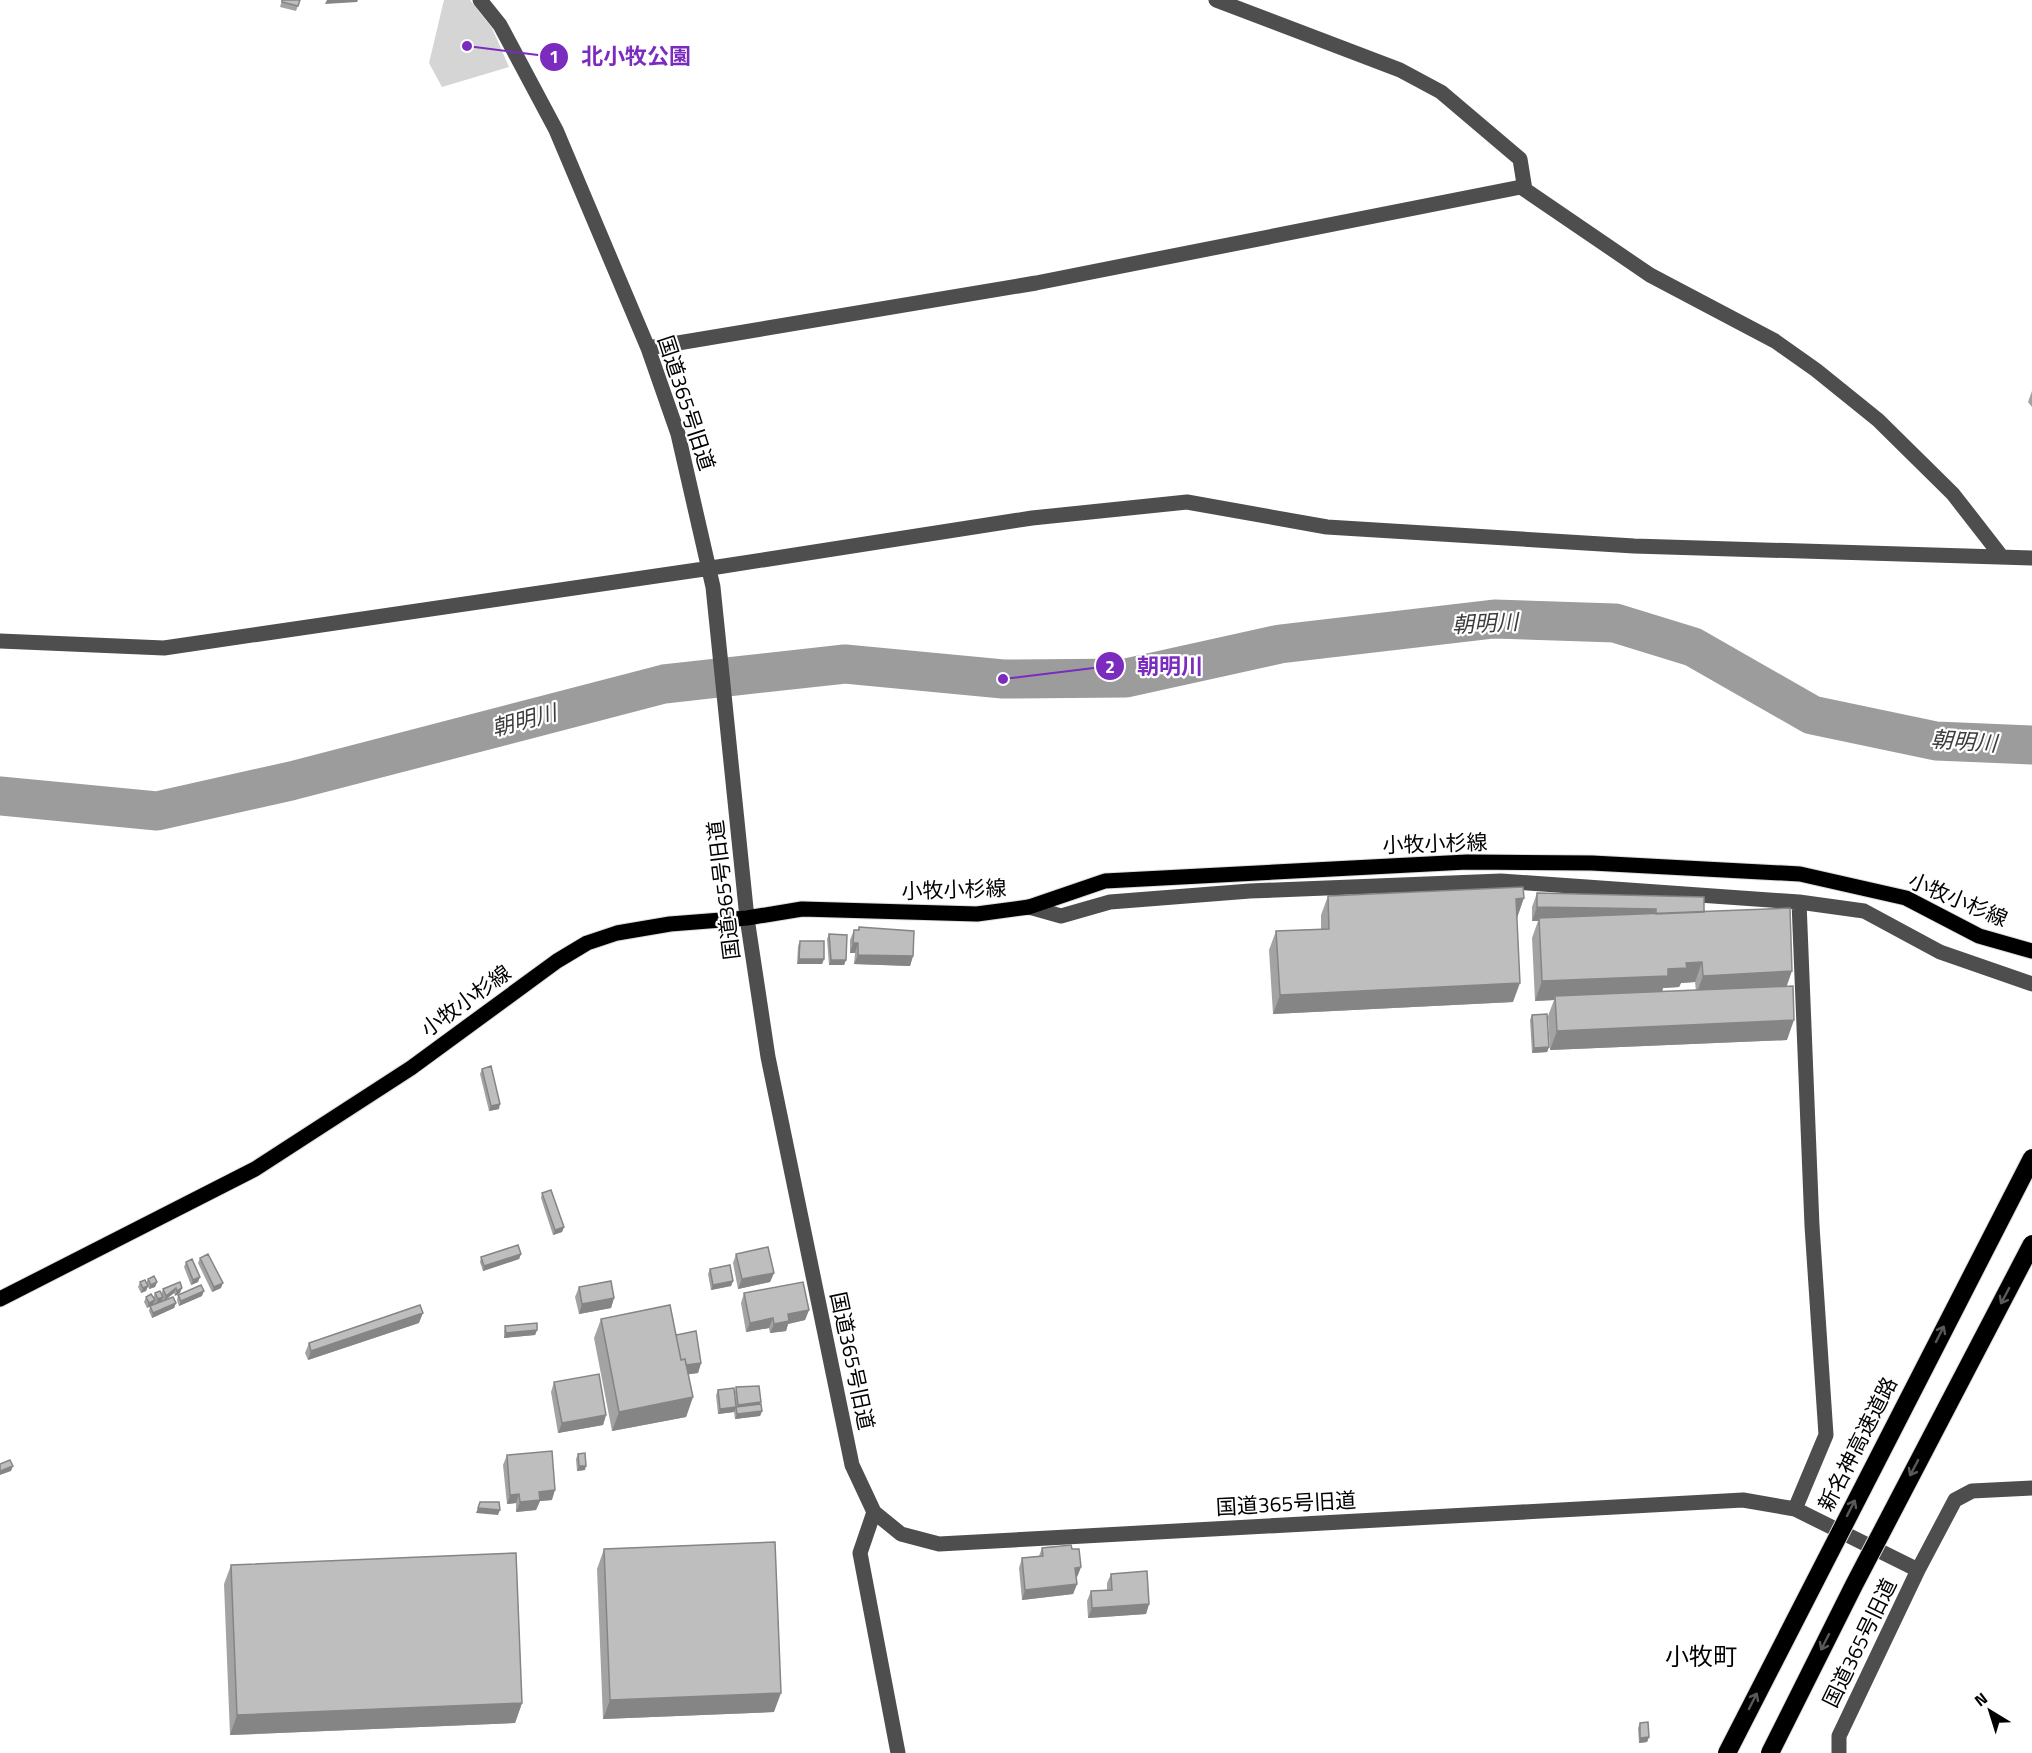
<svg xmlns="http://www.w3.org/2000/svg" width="2032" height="1753" viewBox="0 0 2032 1753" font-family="'Titillium Web','Noto Sans JP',sans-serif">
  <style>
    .green { fill: #d5d5d5 }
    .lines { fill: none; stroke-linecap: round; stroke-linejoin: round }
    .river { stroke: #9c9c9c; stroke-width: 39 }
    .major-casing { stroke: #dbdbdb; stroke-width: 17 }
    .minor { stroke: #4e4e4e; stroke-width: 15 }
    .major { stroke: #000; stroke-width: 15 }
    .highway-bridge-casing { stroke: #dbdbdb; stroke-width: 20; stroke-linecap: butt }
    .highway-bridge { stroke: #000; stroke-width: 18 }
    .wall { fill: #a3a3a3; fill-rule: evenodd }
    .shaded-wall { fill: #858585 }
    .building { fill: #bebebe; stroke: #858585; stroke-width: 1.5 }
    .oneway { stroke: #595959 }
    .labels { text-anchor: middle; stroke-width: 4.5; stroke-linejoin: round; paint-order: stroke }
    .street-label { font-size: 21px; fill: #000; stroke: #fff }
    .water-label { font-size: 22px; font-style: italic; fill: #3d3d3d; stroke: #fff }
    .quarter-label { font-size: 24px; fill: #000; stroke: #fff }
    .leader { fill: none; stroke: #7b2cbf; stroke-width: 2 }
    .callout-dot { fill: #7b2cbf; stroke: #fff; stroke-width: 2 }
    .mark-label { font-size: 18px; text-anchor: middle; font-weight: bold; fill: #fff }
    .callout-label { font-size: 22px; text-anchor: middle; font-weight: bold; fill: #7b2cbf; stroke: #fff; stroke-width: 4.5; stroke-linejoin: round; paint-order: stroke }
  </style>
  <rect width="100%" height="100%" fill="#fff"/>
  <!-- green -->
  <path class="green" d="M 444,0 L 470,0 L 492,28 L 509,67 L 442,87 L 429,63 Z"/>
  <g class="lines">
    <!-- river -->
    <path class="river" d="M 0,796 L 157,811 L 291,781 L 664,684 L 845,664 L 1003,679 L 1126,678 L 1280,644 L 1494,619 L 1615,623 L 1693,647 L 1812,715 L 1936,741 L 2032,745"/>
    <!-- major casing -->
    <g class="major-casing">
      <path id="major" d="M 0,1299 L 255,1169 L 411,1068 L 557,961 L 587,943 L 617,933 L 670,924 L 747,918 L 802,909 L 977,914 L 1029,907 L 1105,881 L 1467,862 L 1592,863 L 1800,874 L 1906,898 L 1979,936 L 2032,951"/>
    </g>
    <!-- minor -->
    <path class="minor" d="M 480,0 L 500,25 L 556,130 L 648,348 L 678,434 L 713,587 L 747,918 L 768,1057 L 852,1465 L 874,1512 L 901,1534 L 939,1544 L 1743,1500 L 1795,1509 L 1918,1570 L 1839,1736 L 1839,1753
      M 1216,0 L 1400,70 L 1441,92 L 1520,159 L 1525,190
      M 648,348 L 1036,283 L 1521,187 L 1650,275 L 1775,341 L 1816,370 L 1878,420 L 1953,494 L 2002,557
      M 0,641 L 164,648 L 711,568 L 1032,518 L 1187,502 L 1327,527 L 1634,546 L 2032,558
      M 1029,907 L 1061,916 L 1110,902 L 1250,891 L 1501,881 L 1799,902 L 1864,911 L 1940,952 L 2032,984
      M 1795,1509 L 1826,1435 L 1812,1226 L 1799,902
      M 874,1512 L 860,1553 L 898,1753
      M 1918,1570 L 1955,1500 L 1972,1491 L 2032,1488"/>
    <!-- major -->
    <use href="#major" class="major"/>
    <!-- highway-bridge casing -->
    <g class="highway-bridge-casing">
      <path id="highway-bridge" d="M 1727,1753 L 2032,1158
        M 1770,1753 L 1854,1585 L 2032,1244"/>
    </g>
    <!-- highway-bridge -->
    <use href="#highway-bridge" class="highway-bridge"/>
  </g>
  <!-- wall -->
  <path class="wall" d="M 282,0 L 300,0 L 296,11 L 280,7 Z
    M 2032,391 L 2032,407 L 2028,402 Z
    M 1537,893 L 1704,912 L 1787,987 L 1787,1040 L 1550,1050 L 1548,1016 L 1554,1000 L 1535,1001 L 1532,938 L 1538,921 L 1532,921 L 1532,907 ZM 1695,982 L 1696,991 L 1662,992 L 1663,988 L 1679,987 L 1681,983 Z
    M 1328,896 L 1517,916 L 1513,1002 L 1273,1014 L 1269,950 L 1276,931 L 1321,929 L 1321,915 Z
    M 859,927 L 913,956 L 910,966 L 854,964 L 855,953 L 850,953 L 850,940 L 854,930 L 858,930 Z
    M 829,934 L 846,960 L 844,965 L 829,965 L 827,939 Z
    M 800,941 L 824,959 L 822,964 L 797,964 L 798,946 Z
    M 1532,1015 L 1549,1047 L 1547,1052 L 1532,1053 L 1530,1020 Z
    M 482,1069 L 499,1109 L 489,1111 L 480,1074 Z
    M 542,1193 L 564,1227 L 562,1232 L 553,1235 L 541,1198 Z
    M 521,1254 L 519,1259 L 483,1271 L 480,1262 L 481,1257 Z
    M 736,1254 L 774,1273 L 770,1282 L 738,1289 L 733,1263 Z
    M 200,1258 L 221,1288 L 212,1292 L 198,1263 Z
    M 186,1262 L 198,1282 L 191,1285 L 184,1267 Z
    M 710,1269 L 733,1281 L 731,1286 L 711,1290 L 708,1274 Z
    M 148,1279 L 157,1282 L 155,1287 L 149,1289 L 148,1286 L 146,1291 L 141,1293 L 138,1287 L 140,1282 L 146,1283 Z
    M 180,1282 L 180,1293 L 175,1296 L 174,1293 L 164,1301 L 176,1303 L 174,1308 L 152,1318 L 149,1311 L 150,1306 L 147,1308 L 144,1302 L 146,1297 L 153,1298 L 155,1293 L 161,1294 L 163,1289 Z
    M 579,1287 L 614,1298 L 611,1308 L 579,1314 L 575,1297 Z
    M 744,1293 L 809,1310 L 805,1320 L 788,1324 L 786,1331 L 770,1333 L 769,1328 L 746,1332 L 741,1303 Z
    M 178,1295 L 202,1296 L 179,1306 L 177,1300 Z
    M 601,1319 L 676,1335 L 701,1363 L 698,1373 L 688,1374 L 693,1397 L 686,1417 L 612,1431 L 594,1338 Z
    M 419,1323 L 308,1360 L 305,1353 L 309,1343 Z
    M 505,1326 L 537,1330 L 535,1335 L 504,1338 L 504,1331 Z
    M 554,1382 L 606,1415 L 603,1425 L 558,1433 L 551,1392 Z
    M 736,1387 L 761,1402 L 760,1404 L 762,1411 L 760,1416 L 735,1419 L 734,1412 L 718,1414 L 716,1395 L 718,1390 L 736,1407 L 735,1392 Z
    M 578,1454 L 585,1470 L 577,1471 L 576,1459 Z
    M 507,1455 L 552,1500 L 540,1501 L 536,1510 L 516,1512 L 516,1503 L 507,1504 L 503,1465 Z
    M 1042,1548 L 1072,1549 L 1081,1567 L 1077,1577 L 1076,1577 L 1077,1584 L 1073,1594 L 1022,1600 L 1019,1568 L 1022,1558 L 1039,1556 Z
    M 604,1549 L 774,1712 L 603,1719 L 597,1569 Z
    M 231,1565 L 522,1703 L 515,1723 L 230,1735 L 224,1584 Z
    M 1111,1574 L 1149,1604 L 1146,1614 L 1088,1618 L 1087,1601 L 1091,1591 L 1107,1590 L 1107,1583 Z
    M 1640,1723 L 1649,1737 L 1647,1742 L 1639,1743 L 1638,1728 Z"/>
  <!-- shaded-wall -->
  <path class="shaded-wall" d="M 327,0 L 358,0 L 357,2 L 325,4 Z
    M 1524,898 L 1517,918 L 1516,899 Z
    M 1537,907 L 1656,909 L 1651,923 L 1539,918 L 1538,921 L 1532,921 Z
    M 853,943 L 858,943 L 855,953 L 850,953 Z
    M 858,955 L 913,956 L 910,966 L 854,964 Z
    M 799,959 L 824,959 L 822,964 L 797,964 Z
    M 831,960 L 846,960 L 844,965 L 829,965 Z
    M 1702,962 L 1695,982 L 1681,983 L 1679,987 L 1663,988 L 1661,995 L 1555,996 L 1554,1000 L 1535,1001 L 1542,981 L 1668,969 L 1686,963 Z
    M 1792,971 L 1785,991 L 1696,995 L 1703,976 Z
    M 1520,983 L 1513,1002 L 1273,1014 L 1280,995 Z
    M 1794,1020 L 1787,1040 L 1550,1050 L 1557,1031 Z
    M 1549,1047 L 1547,1052 L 1532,1053 L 1534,1048 Z
    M 500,1104 L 499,1109 L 489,1111 L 491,1106 Z
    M 564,1227 L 562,1232 L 553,1235 L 555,1230 Z
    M 521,1254 L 519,1259 L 483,1271 L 484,1266 Z
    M 774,1273 L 770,1282 L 738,1289 L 742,1279 Z
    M 200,1277 L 198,1282 L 191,1285 L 193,1280 Z
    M 733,1281 L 731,1286 L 711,1290 L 713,1285 Z
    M 157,1282 L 155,1287 L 149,1289 L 151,1285 Z
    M 223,1283 L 221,1288 L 212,1292 L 214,1287 Z
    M 148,1286 L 146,1291 L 141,1293 L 143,1288 Z
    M 176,1288 L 174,1293 L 164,1301 L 166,1296 Z
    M 182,1288 L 180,1293 L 175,1296 L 177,1291 Z
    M 204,1291 L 202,1296 L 179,1306 L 181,1301 Z
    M 163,1297 L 161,1302 L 156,1304 L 158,1299 Z
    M 614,1298 L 611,1308 L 579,1314 L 582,1304 Z
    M 155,1300 L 153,1305 L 147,1308 L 149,1303 Z
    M 176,1303 L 174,1308 L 152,1318 L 153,1313 Z
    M 809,1310 L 805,1320 L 788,1324 L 786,1331 L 770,1333 L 774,1324 L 788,1314 Z
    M 423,1313 L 419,1323 L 308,1360 L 311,1351 Z
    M 773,1318 L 769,1328 L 746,1332 L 750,1323 Z
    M 537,1330 L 535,1335 L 504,1338 L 506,1333 Z
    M 701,1363 L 698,1373 L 676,1376 L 679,1366 Z
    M 693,1397 L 686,1417 L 612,1431 L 619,1412 Z
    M 761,1402 L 759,1407 L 737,1409 L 738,1405 Z
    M 736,1407 L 734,1412 L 718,1414 L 720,1409 Z
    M 762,1411 L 760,1416 L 735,1419 L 737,1414 Z
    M 606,1415 L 603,1425 L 558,1433 L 562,1423 Z
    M 13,1466 L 11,1471 L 0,1475 L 0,1471 Z
    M 579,1466 L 586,1466 L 585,1470 L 577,1471 Z
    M 555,1490 L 552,1500 L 540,1501 L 536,1510 L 516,1512 L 520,1502 L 539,1492 Z
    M 519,1494 L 516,1503 L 507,1504 L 510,1495 Z
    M 478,1508 L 500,1510 L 498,1515 L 476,1513 Z
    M 1081,1567 L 1077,1577 L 1072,1578 L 1075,1568 Z
    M 1077,1584 L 1073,1594 L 1022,1600 L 1025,1590 Z
    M 1149,1604 L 1146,1614 L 1088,1618 L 1092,1608 Z
    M 781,1693 L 774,1712 L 603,1719 L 610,1700 Z
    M 522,1703 L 515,1723 L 230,1735 L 237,1715 Z
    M 1649,1737 L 1647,1742 L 1639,1743 L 1640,1738 Z"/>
  <!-- building -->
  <path class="building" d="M 282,0 L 300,0 L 298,6 L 282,2 Z
    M 1523,887 L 1524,898 L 1516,899 L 1520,983 L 1280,995 L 1276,931 L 1329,929 L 1328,896 Z
    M 1537,893 L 1704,897 L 1704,912 L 1656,914 L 1656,909 L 1537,907 Z
    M 1790,908 L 1792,971 L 1703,976 L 1702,962 L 1686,963 L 1687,968 L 1668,969 L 1668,976 L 1542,981 L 1539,918 Z
    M 859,927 L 914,931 L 913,956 L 858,955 L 858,943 L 853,943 L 854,930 L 859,930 Z
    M 829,934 L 847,935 L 846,960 L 831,960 Z
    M 800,941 L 824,941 L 824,959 L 799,959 Z
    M 1793,986 L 1794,1020 L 1557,1031 L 1555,996 Z
    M 1547,1014 L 1549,1047 L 1534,1048 L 1532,1015 Z
    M 491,1066 L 500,1104 L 491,1106 L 482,1069 Z
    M 551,1190 L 564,1227 L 555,1230 L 542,1193 Z
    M 518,1245 L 521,1254 L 484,1266 L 481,1257 Z
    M 768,1247 L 774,1273 L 742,1279 L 736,1254 Z
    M 208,1254 L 223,1283 L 214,1287 L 200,1258 Z
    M 192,1259 L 200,1277 L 193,1280 L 186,1262 Z
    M 730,1265 L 733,1281 L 713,1285 L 710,1269 Z
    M 154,1276 L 157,1282 L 151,1285 L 148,1279 Z
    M 145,1280 L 148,1286 L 143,1288 L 140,1282 Z
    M 611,1281 L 614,1298 L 582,1304 L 579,1287 Z
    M 180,1282 L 182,1288 L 177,1291 L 176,1288 L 166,1296 L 163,1289 Z
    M 803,1282 L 809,1310 L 788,1314 L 789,1321 L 774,1324 L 773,1318 L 750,1323 L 744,1293 Z
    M 201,1285 L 204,1291 L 181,1301 L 178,1295 Z
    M 160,1291 L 163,1297 L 158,1299 L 155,1293 Z
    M 151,1294 L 155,1300 L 149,1303 L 146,1297 Z
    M 173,1297 L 176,1303 L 153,1313 L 150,1306 Z
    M 420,1305 L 423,1313 L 311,1351 L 309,1343 Z
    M 670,1305 L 681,1360 L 685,1359 L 693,1397 L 619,1412 L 601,1319 Z
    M 537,1323 L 537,1330 L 506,1333 L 505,1326 Z
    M 696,1331 L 701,1363 L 686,1365 L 685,1359 L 681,1360 L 676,1335 Z
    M 599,1374 L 606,1415 L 562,1423 L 554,1382 Z
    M 759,1386 L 761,1402 L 738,1405 L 736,1387 Z
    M 734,1388 L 736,1407 L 720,1409 L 718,1390 Z
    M 761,1404 L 762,1411 L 737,1414 L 736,1407 Z
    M 552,1451 L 555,1490 L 539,1492 L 540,1500 L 520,1502 L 519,1494 L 510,1495 L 507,1455 Z
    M 585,1453 L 586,1466 L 579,1466 L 578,1454 Z
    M 10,1460 L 13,1466 L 0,1471 L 0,1464 Z
    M 480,1502 L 499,1502 L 500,1510 L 478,1508 Z
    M 775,1542 L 781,1693 L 610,1700 L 604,1549 Z
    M 1071,1545 L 1072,1549 L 1079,1549 L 1081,1567 L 1075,1568 L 1077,1584 L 1025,1590 L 1022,1558 L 1043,1556 L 1042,1548 Z
    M 516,1553 L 522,1703 L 237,1715 L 231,1565 Z
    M 1147,1571 L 1149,1604 L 1092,1608 L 1091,1591 L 1112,1590 L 1111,1574 Z
    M 1648,1722 L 1649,1737 L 1640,1738 L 1640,1723 Z"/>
  <!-- one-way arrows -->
  <defs><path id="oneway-shaft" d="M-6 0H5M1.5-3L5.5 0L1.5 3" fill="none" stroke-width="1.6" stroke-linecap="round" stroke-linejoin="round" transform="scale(1.5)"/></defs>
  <g class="oneway">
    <use href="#oneway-shaft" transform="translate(2005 1296) rotate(118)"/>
    <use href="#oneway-shaft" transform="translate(1940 1334) rotate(-63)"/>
    <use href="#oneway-shaft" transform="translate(1914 1468) rotate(118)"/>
    <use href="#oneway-shaft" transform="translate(1851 1508) rotate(-63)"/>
    <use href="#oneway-shaft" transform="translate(1825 1642) rotate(117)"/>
    <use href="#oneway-shaft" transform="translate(1753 1701) rotate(-63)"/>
  </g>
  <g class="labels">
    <!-- street labels -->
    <g class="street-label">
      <text transform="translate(686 403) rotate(72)" y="7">国道365号旧道</text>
      <text transform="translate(1435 844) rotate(-2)" y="7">小牧小杉線</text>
      <text transform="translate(724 890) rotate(-97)" y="7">国道365号旧道</text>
      <text transform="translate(954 890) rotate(-2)" y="7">小牧小杉線</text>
      <text transform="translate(1958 900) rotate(23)" y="7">小牧小杉線</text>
      <text transform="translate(466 1001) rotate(-36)" y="7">小牧小杉線</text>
      <text transform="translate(852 1361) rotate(78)" y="7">国道365号旧道</text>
      <text transform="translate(1858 1444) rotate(-63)" y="7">新名神高速道路</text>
      <text transform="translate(1286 1504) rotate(-3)" y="7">国道365号旧道</text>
      <text transform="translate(1860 1643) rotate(-64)" y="7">国道365号旧道</text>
    </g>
    <!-- water labels -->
    <g class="water-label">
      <text transform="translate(1485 623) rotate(-3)" y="8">朝明川</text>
      <text transform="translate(524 720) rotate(-15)" y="8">朝明川</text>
      <text transform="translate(1964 741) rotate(4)" y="8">朝明川</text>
    </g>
    <!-- quarter labels -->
    <g class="quarter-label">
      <text x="1701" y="1665">小牧町</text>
    </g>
  </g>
  <!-- callouts -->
  <path class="leader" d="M467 46L554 57M1003 679L1110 666"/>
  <g class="callout-dot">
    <circle cx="467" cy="46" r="6"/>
    <circle cx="1003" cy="679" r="6"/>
    <circle cx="554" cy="57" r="15"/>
    <circle cx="1110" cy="666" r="15"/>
  </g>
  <g class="mark-label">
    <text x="554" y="63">1</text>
    <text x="1110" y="673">2</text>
  </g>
  <g class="callout-label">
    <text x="636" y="64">北小牧公園</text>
    <text x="1170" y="674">朝明川</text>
  </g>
  <!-- north arrow -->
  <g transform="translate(1990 1711) rotate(322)" stroke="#ffffff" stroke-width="4.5" paint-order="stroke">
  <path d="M0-4.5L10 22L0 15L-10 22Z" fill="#000000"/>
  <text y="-9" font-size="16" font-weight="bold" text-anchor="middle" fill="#000000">N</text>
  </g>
</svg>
